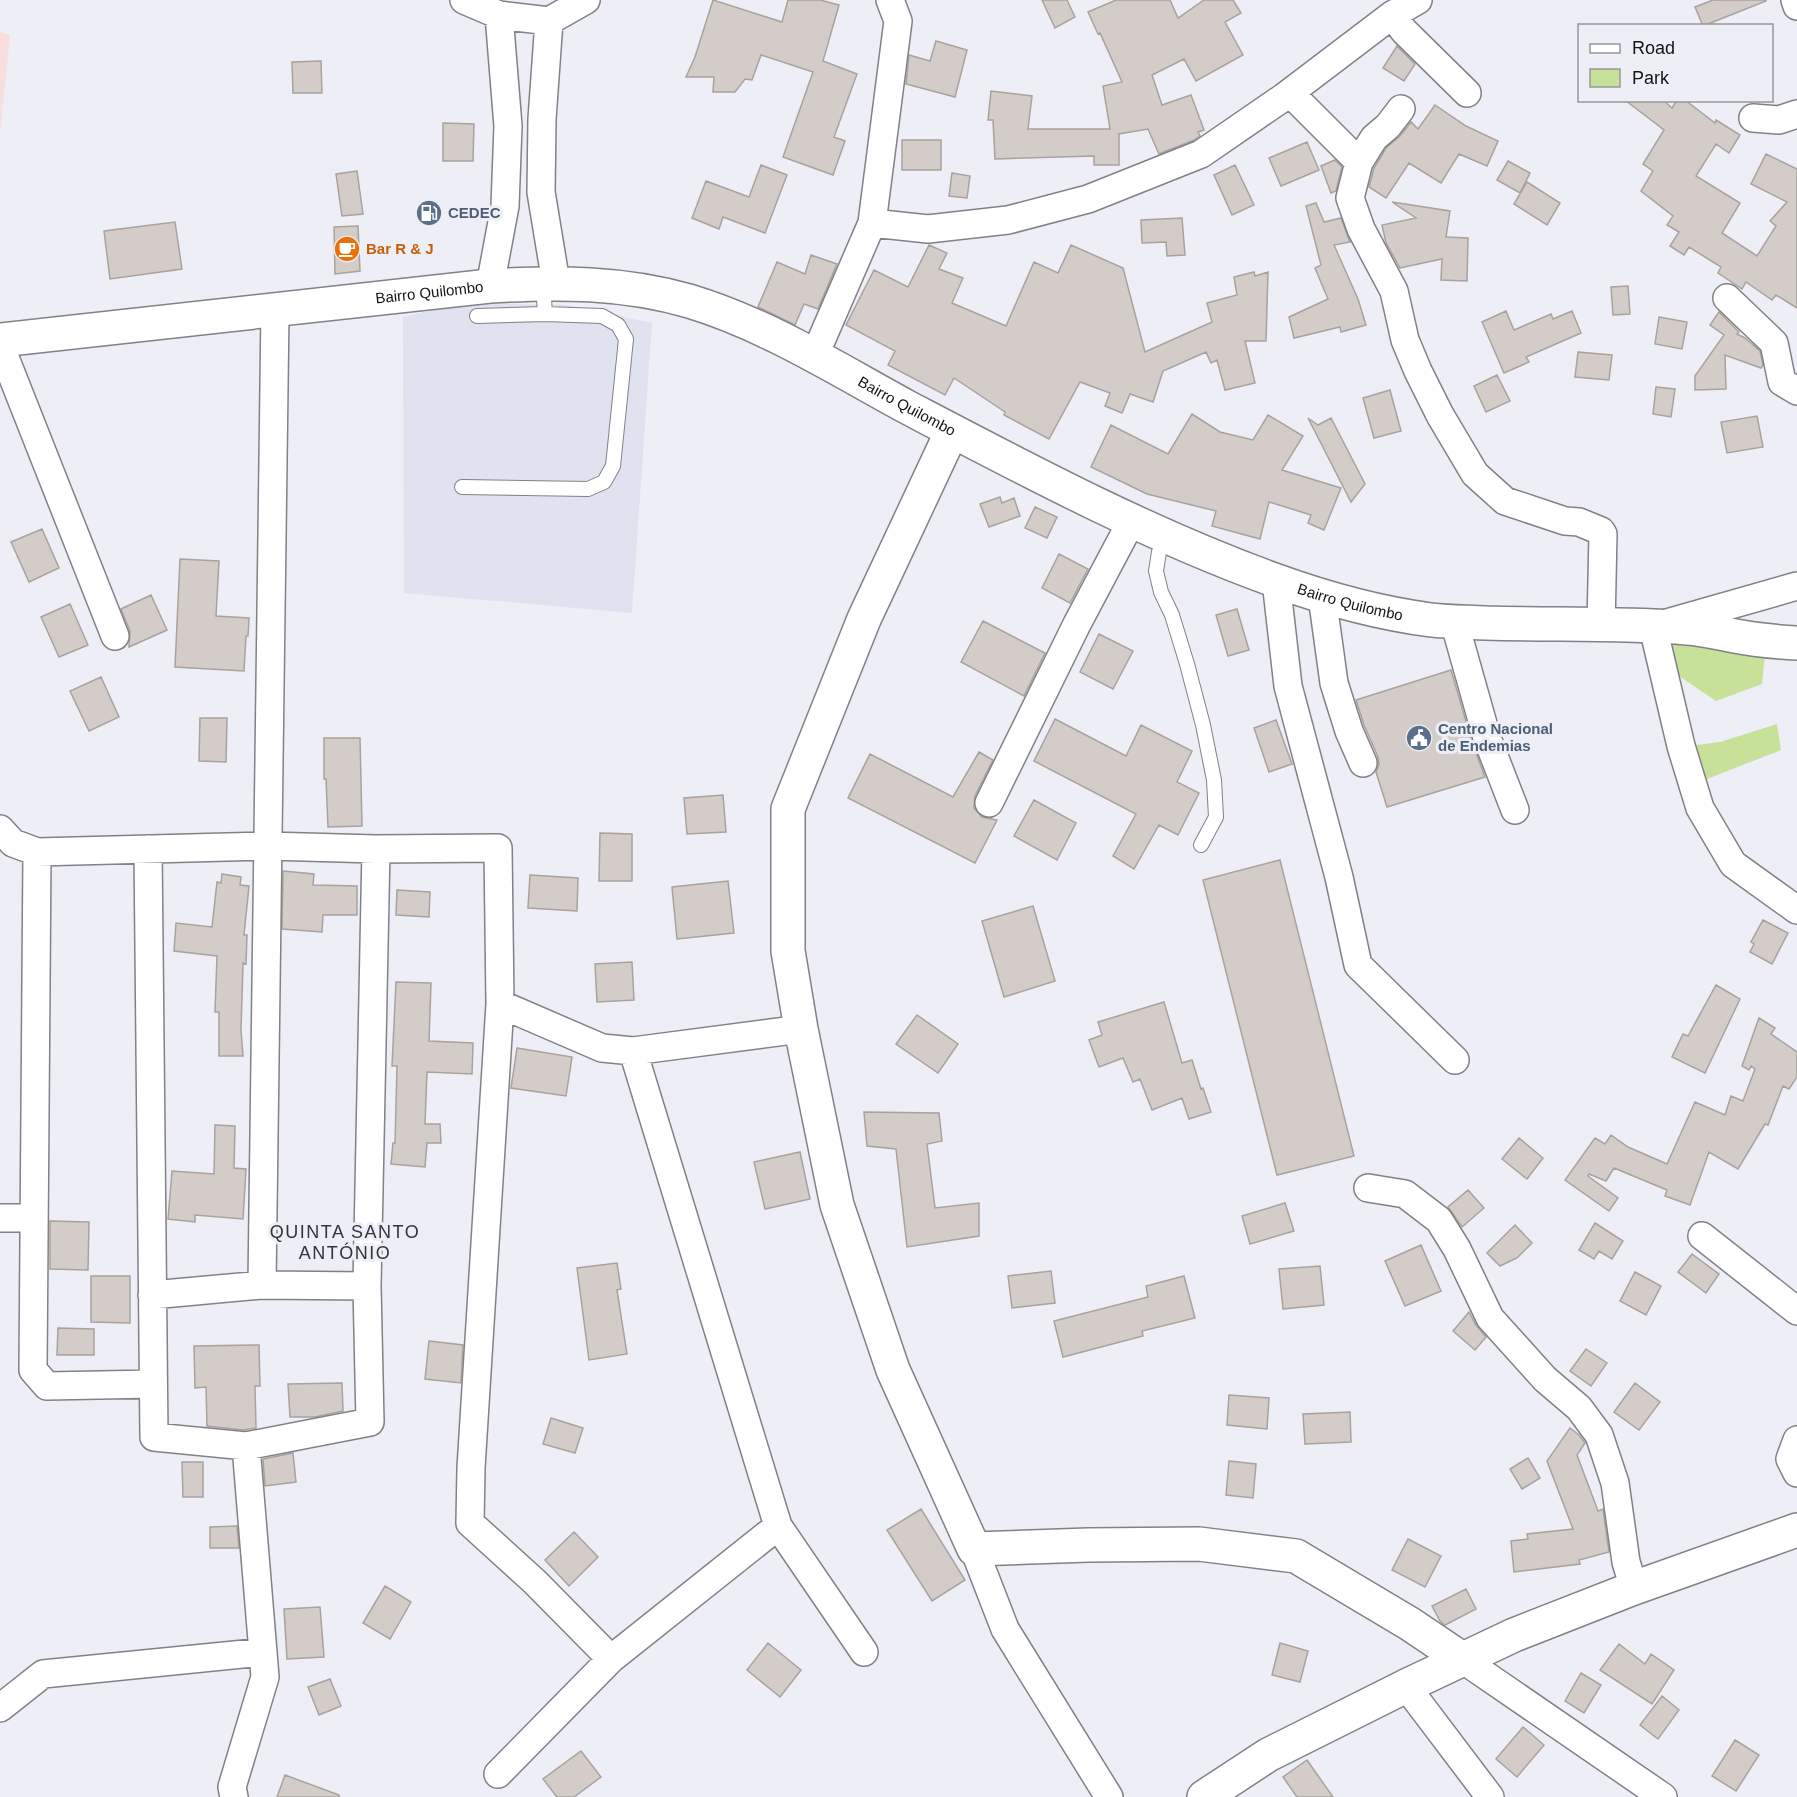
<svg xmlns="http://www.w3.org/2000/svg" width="1797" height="1797" viewBox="0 0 1797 1797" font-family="Arial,sans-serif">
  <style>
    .built { fill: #e0e2f0 }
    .education { fill: #f9dedd }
    .green { fill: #c8e198 }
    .building { fill: #d3ccc8; stroke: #a9a29e; stroke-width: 1.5 }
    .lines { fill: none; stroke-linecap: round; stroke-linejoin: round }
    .lane-casing { stroke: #818188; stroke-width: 16 }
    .street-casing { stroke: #818188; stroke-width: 30 }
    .secondary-casing { stroke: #818188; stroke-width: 36 }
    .lane { stroke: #fff; stroke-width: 14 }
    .street { stroke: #fff; stroke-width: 27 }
    .secondary { stroke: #fff; stroke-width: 33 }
    .labels { text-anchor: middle; stroke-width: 6; stroke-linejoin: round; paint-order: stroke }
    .service-label { font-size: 15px; font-weight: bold; fill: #4e5e75; stroke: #eeeef6; text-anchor: start }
    .food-label { font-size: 15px; font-weight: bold; fill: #c56008; stroke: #eeeef6; text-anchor: start }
    .street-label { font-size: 15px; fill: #141417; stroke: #eeeef6 }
    .quarter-label { font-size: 18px; letter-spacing: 1.5px; fill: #34353b; stroke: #eeeef6 }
  </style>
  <rect width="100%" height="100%" fill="#eeeef6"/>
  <!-- built -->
  <path class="built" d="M 492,303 L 567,305 L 652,323 L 632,613 L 404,593 L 403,317 L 454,305 Z"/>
  <!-- education -->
  <path class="education" d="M 0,32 L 10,35 L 0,134 Z"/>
  <!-- green -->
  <path class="green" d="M 1666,635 L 1765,655 L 1762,684 L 1716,701 L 1670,670 Z
    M 1777,724 L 1781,750 L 1702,781 L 1689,746 L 1720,742 Z"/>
  <!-- building -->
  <path class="building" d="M 713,0 L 782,22 L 788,0 L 820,0 L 839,5 L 823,61 L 857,74 L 834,137 L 845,141 L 833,175 L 783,157 L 813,72 L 761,55 L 752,80 L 745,79 L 735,92 L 713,92 L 714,77 L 686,77 L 695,57 Z
    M 1042,0 L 1067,0 L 1075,17 L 1055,28 Z
    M 1116,0 L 1170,0 L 1178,18 L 1204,0 L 1233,0 L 1241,13 L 1225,22 L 1243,55 L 1196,81 L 1184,59 L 1152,75 L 1162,105 L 1191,95 L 1204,130 L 1198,132 L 1200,136 L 1194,140 L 1159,154 L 1148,129 L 1119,134 L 1119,165 L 1094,165 L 1094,156 L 995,159 L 993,120 L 988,120 L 991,91 L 1032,96 L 1028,129 L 1110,129 L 1103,86 L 1122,82 L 1100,33 L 1098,34 L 1088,12 Z
    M 1713,0 L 1766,0 L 1766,1 L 1703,26 L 1695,7 Z
    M 936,41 L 967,50 L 955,97 L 906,84 L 909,55 L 930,61 Z
    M 1397,46 L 1415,64 L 1404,81 L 1383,68 Z
    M 321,61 L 322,93 L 293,93 L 292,62 Z
    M 1625,100 L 1663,100 L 1672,108 L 1677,100 L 1685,100 L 1715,123 L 1716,120 L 1740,135 L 1729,153 L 1716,144 L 1696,176 L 1740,203 L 1722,233 L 1757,256 L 1776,226 L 1770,221 L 1787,202 L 1751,184 L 1766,154 L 1797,169 L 1797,308 L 1776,295 L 1772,300 L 1746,282 L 1742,289 L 1718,273 L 1721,267 L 1689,247 L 1684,255 L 1670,246 L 1679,232 L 1667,225 L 1673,216 L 1641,191 L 1653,171 L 1643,164 L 1664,130 Z
    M 1435,105 L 1466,126 L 1498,141 L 1487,166 L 1459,154 L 1441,183 L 1409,163 L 1386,198 L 1369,187 L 1374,168 L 1386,148 L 1400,136 L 1411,122 L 1418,129 Z
    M 443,123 L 474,124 L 473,161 L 443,161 Z
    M 902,140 L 941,140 L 941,170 L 902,170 Z
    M 1307,142 L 1319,170 L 1281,186 L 1269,158 Z
    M 1335,160 L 1342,167 L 1336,191 L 1331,193 L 1321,166 Z
    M 1508,161 L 1530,173 L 1520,193 L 1497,180 Z
    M 761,165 L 787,175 L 765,233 L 723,217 L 719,229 L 692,218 L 706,181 L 749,197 Z
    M 1235,165 L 1254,205 L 1232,215 L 1214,175 Z
    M 357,171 L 363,214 L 342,216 L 336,174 Z
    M 952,173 L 970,176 L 967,198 L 949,196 Z
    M 1527,182 L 1560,203 L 1547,225 L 1514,204 Z
    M 1392,202 L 1450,211 L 1446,237 L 1468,238 L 1467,281 L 1441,280 L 1442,259 L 1400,268 L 1386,243 L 1382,225 L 1416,218 Z
    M 1316,203 L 1324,222 L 1341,218 L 1350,242 L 1334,245 L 1358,299 L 1366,325 L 1341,332 L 1340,327 L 1294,338 L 1289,317 L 1328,299 L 1315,268 L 1321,265 L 1306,206 Z
    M 1182,218 L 1185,255 L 1167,256 L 1166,242 L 1142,243 L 1141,220 Z
    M 175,222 L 182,269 L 110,279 L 104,231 Z
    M 358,226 L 360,271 L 335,274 L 334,227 Z
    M 929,245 L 947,253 L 939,269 L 963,278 L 952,303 L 1006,326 L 1034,262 L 1058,273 L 1071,245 L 1123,268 L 1145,352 L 1212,322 L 1207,303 L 1237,295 L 1234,277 L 1254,272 L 1255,276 L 1268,272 L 1266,341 L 1245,341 L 1255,383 L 1225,390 L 1217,360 L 1211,363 L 1206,352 L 1163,371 L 1153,402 L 1130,394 L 1122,413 L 1105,406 L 1110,393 L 1080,382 L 1049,439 L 1004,415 L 1005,412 L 954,378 L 945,395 L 888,365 L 895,351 L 846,325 L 874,270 L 908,287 Z
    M 811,255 L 837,264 L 818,309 L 804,304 L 795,325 L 758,307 L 777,262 L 805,274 Z
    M 1628,286 L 1630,314 L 1613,315 L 1611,287 Z
    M 1506,311 L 1514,330 L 1551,314 L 1553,319 L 1572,311 L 1581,333 L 1526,357 L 1529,362 L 1504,373 L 1482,322 Z
    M 1719,312 L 1739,332 L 1737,334 L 1745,338 L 1760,351 L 1763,365 L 1761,368 L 1725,355 L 1726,389 L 1695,390 L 1695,376 L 1724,335 L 1710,325 Z
    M 1659,317 L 1687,322 L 1682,349 L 1655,344 Z
    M 1578,352 L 1612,355 L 1609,380 L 1575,377 Z
    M 1497,375 L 1510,401 L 1486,412 L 1474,386 Z
    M 1656,387 L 1675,389 L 1671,417 L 1653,414 Z
    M 1390,390 L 1401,431 L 1374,438 L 1363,398 Z
    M 1192,414 L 1220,432 L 1253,440 L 1268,415 L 1303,436 L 1282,470 L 1341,488 L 1324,530 L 1308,523 L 1311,515 L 1269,502 L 1260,539 L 1212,526 L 1216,511 L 1147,494 L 1091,467 L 1111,425 L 1168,454 Z
    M 1757,416 L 1763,447 L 1727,453 L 1721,422 Z
    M 1308,418 L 1318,425 L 1331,418 L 1365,484 L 1351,502 Z
    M 1000,497 L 1002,503 L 1014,498 L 1020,516 L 989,527 L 980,504 Z
    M 1035,507 L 1057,517 L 1047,538 L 1025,528 Z
    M 42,529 L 59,568 L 29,582 L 11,542 Z
    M 1059,554 L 1088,569 L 1070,603 L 1042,588 Z
    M 180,559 L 219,561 L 216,616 L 249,618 L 248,636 L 246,636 L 244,671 L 175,667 Z
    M 151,595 L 167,630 L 129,647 L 130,631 L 121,609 Z
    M 70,604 L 88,645 L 59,657 L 41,617 Z
    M 1237,609 L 1249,650 L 1228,656 L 1216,615 Z
    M 983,621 L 1045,653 L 1024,696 L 961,662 Z
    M 1099,634 L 1133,651 L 1113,689 L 1080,672 Z
    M 1451,670 L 1472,742 L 1485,777 L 1387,807 L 1376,772 L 1379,765 L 1378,757 L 1364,725 L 1356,700 Z
    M 101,677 L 119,717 L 89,731 L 70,691 Z
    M 200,718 L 227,718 L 226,762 L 199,761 Z
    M 1055,719 L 1126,756 L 1141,725 L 1192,751 L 1177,782 L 1199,793 L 1178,835 L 1159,825 L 1134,869 L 1113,856 L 1136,814 L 1034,761 Z
    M 1276,720 L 1292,764 L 1269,772 L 1254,728 Z
    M 324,738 L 360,738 L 362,826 L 328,827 L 326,779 L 324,779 Z
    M 979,752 L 993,760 L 975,796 L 974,808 L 982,817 L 997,820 L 975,863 L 848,798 L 870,754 L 953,797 Z
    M 723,795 L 726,832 L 687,834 L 684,798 Z
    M 1034,800 L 1076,823 L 1057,860 L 1014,836 Z
    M 600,833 L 632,834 L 632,881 L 599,881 Z
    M 1280,860 L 1354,1156 L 1277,1175 L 1203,880 Z
    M 283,871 L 314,874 L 313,885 L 357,886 L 357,915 L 323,915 L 322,932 L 282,929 Z
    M 222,874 L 241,877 L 240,885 L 249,886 L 244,935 L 247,935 L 246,964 L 243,963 L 241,1030 L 243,1056 L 219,1056 L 219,1012 L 215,1012 L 217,956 L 174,951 L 176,923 L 212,927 L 217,882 L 221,883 Z
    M 530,875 L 578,878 L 577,911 L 528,908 Z
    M 728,881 L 734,933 L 677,939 L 672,887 Z
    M 397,890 L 430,892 L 429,917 L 396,915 Z
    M 1033,906 L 1055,981 L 1004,997 L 982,921 Z
    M 1763,920 L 1788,933 L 1772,964 L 1750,952 L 1754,944 L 1751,942 Z
    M 632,962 L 634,1000 L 597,1002 L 595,964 Z
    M 396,982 L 431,983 L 429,1041 L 473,1043 L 472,1074 L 427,1072 L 425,1124 L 440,1124 L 441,1143 L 427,1143 L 425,1167 L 391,1164 L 393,1143 L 395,1143 L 397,1066 L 392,1066 Z
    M 1716,985 L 1740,999 L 1705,1073 L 1672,1057 L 1683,1034 L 1688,1036 Z
    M 1164,1002 L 1182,1063 L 1192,1060 L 1201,1089 L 1203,1088 L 1211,1112 L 1189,1119 L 1182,1098 L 1152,1110 L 1140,1079 L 1133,1082 L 1123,1058 L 1099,1067 L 1089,1040 L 1102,1035 L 1098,1022 Z
    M 917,1015 L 958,1044 L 938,1073 L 896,1044 Z
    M 1759,1018 L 1775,1028 L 1771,1034 L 1797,1052 L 1797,1077 L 1789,1089 L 1783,1086 L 1768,1125 L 1765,1124 L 1738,1169 L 1709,1152 L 1690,1205 L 1665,1196 L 1667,1190 L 1614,1168 L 1606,1181 L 1589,1174 L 1588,1176 L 1618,1198 L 1609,1211 L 1565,1180 L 1595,1138 L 1605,1144 L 1611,1135 L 1628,1147 L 1667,1164 L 1695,1102 L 1725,1115 L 1731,1096 L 1743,1101 L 1755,1069 L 1751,1066 L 1749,1070 L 1742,1066 Z
    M 517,1048 L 572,1057 L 566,1096 L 511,1088 Z
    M 864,1112 L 939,1113 L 942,1141 L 927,1144 L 935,1208 L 979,1203 L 979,1236 L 907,1247 L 896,1149 L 867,1146 Z
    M 215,1125 L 235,1126 L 234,1168 L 246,1169 L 243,1219 L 195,1215 L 195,1222 L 168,1219 L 172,1171 L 214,1174 Z
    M 1519,1138 L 1543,1158 L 1527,1179 L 1502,1159 Z
    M 800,1152 L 810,1199 L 765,1209 L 754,1162 Z
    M 1468,1190 L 1484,1208 L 1462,1227 L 1448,1207 Z
    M 1285,1203 L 1294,1231 L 1250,1244 L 1242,1216 Z
    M 50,1221 L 89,1222 L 88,1270 L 50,1269 Z
    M 1595,1223 L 1623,1241 L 1612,1259 L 1599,1251 L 1594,1259 L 1579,1250 Z
    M 1515,1225 L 1532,1243 L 1517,1258 L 1500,1266 L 1487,1253 Z
    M 1421,1245 L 1441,1291 L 1405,1306 L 1385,1261 Z
    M 1692,1254 L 1719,1274 L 1706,1293 L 1678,1272 Z
    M 617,1263 L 621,1289 L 617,1290 L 627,1354 L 589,1360 L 577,1268 Z
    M 1320,1266 L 1324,1305 L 1283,1309 L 1279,1269 Z
    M 1051,1271 L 1055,1303 L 1012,1308 L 1008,1276 Z
    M 1635,1272 L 1661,1286 L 1646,1315 L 1620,1301 Z
    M 91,1276 L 130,1276 L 130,1323 L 91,1322 Z
    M 1184,1276 L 1195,1318 L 1142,1331 L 1143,1336 L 1063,1357 L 1054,1321 L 1148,1297 L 1146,1286 Z
    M 1469,1312 L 1476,1325 L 1486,1337 L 1475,1350 L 1453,1331 Z
    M 58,1328 L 94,1329 L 94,1355 L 57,1355 Z
    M 429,1341 L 463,1345 L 461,1383 L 425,1379 Z
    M 259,1345 L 260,1386 L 255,1386 L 256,1428 L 243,1430 L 207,1426 L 206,1387 L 195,1388 L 194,1346 Z
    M 1586,1349 L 1607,1363 L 1591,1386 L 1570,1371 Z
    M 342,1383 L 343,1411 L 315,1417 L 290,1417 L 288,1384 Z
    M 1635,1383 L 1660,1402 L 1639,1430 L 1614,1412 Z
    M 1229,1395 L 1269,1398 L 1267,1429 L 1227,1425 Z
    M 1350,1412 L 1351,1442 L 1305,1444 L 1303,1414 Z
    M 551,1418 L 583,1428 L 575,1453 L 543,1444 Z
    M 1570,1428 L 1579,1435 L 1585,1443 L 1577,1455 L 1598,1511 L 1603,1509 L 1609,1552 L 1579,1560 L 1580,1564 L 1514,1572 L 1511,1541 L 1528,1539 L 1527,1534 L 1573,1529 L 1547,1461 Z
    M 293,1453 L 296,1482 L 265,1486 L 263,1459 Z
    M 1528,1458 L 1540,1478 L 1522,1489 L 1510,1469 Z
    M 1229,1461 L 1256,1464 L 1253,1498 L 1226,1495 Z
    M 182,1462 L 203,1462 L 203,1497 L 183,1497 Z
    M 921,1509 L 965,1580 L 932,1601 L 887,1530 Z
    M 237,1526 L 239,1548 L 210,1548 L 210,1527 Z
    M 574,1532 L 598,1557 L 569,1586 L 545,1560 Z
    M 1408,1539 L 1441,1556 L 1425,1587 L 1392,1570 Z
    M 385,1586 L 411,1602 L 390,1639 L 363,1623 Z
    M 1466,1589 L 1476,1609 L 1445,1625 L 1440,1621 L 1432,1606 Z
    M 320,1607 L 324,1657 L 287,1659 L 284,1609 Z
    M 768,1643 L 801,1670 L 780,1697 L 747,1670 Z
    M 1280,1643 L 1308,1651 L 1300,1682 L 1272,1675 Z
    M 1619,1644 L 1645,1664 L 1651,1654 L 1674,1670 L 1652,1704 L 1600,1670 Z
    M 1581,1673 L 1601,1685 L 1584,1713 L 1565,1701 Z
    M 330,1679 L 341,1706 L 319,1715 L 308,1687 Z
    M 1662,1696 L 1679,1710 L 1658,1739 L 1640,1725 Z
    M 1523,1727 L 1544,1745 L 1517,1777 L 1496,1759 Z
    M 1735,1740 L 1759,1755 L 1736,1791 L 1712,1776 Z
    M 581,1751 L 601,1777 L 574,1797 L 557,1797 L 543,1779 Z
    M 1307,1760 L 1333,1797 L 1297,1797 L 1283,1777 Z
    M 285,1775 L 339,1795 L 339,1797 L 277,1797 Z"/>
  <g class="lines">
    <!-- lane casing -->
    <g class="lane-casing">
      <path id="lane" d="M 477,316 L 545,314
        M 462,487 L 588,489 L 604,482 L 613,466 L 626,339 L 618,325 L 602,316 L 545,314 L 543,283
        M 1166,538 L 1159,552 L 1156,571 L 1161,592 L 1172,615 L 1187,664 L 1203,725 L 1214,780 L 1216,817 L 1201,845"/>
    </g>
    <!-- street casing -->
    <g class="street-casing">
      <path id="street" d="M 464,0 L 499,15 L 549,21 L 586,0
        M 1795,0 L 1797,6
        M 1392,15 L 1404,31 L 1467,93
        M 549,21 L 542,119 L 541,192 L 556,283
        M 1290,93 L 1359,162
        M 1401,109 L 1388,126 L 1374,138 L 1359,162 L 1350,198 L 1361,229 L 1394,291 L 1405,340 L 1418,371 L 1440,415 L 1475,474 L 1505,501 L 1565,521 L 1579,522 L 1601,531 L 1603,534 L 1601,626
        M 1753,118 L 1779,120 L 1797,114
        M 872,223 L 928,229 L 1008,220 L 1088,199 L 1201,154 L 1284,97 L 1392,15 L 1418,0
        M 490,286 L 505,206 L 508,126 L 499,15
        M 1727,298 L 1774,343 L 1782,382 L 1797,391
        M 275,311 L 262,1285 L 367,1286
        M 0,345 L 115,636
        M 814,357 L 872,223 L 898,21 L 890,0
        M 1276,581 L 1288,686 L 1339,877 L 1358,965 L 1455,1060
        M 1797,586 L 1653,627 L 1681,746 L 1700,808 L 1733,864 L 1797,910
        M 1322,596 L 1334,683 L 1349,731 L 1363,763
        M 1454,621 L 1487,738 L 1515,810
        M 989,803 L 1077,624 L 1132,520
        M 0,829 L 13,843 L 37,852 L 268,846 L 376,849 L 498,848 L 500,1004 L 471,1468 L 470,1523 L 535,1582 L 611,1659
        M 148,849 L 154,1437 L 246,1446 L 265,1677 L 232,1787 L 234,1797
        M 37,852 L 33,1370 L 47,1386 L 153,1384
        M 500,1004 L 602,1048 L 633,1051 L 801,1029
        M 1368,1188 L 1405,1194 L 1439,1220 L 1457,1249 L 1490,1318 L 1545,1379 L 1579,1408 L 1599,1435 L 1615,1483 L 1626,1562 L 1634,1588
        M 0,1218 L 34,1218
        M 1702,1236 L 1797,1311
        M 152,1295 L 262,1285
        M 1797,1440 L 1790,1459 L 1797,1473
        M 246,1446 L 370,1422 L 367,1286 L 376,849
        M 778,1526 L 864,1652
        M 974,1549 L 1005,1629 L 1109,1797
        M 1462,1659 L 1663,1797
        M 1406,1686 L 1490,1797
        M 0,1708 L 43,1674 L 263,1652
        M 498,1774 L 611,1659 L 778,1526 L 633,1051"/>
    </g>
    <!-- secondary casing -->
    <g class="secondary-casing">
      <g id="secondary">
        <path id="s1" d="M 0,340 L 490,286 C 558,282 623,282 689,301 C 766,324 837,369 907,407 C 1027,470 1149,535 1277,581 C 1327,599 1378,613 1431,620 C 1449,622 1468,622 1486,623 C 1553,625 1621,623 1687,628 C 1704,629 1719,633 1735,636 C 1756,640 1776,642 1797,643"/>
        <path d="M 952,431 L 864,619 L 788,809 L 788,951 L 801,1029 L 837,1205 L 893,1370 L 974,1549 L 1088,1545 L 1199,1544 L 1296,1556 L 1410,1624 L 1462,1659"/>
        <path d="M 1204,1797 L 1268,1755 L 1406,1686 L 1514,1635 L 1634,1588 L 1797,1530"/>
      </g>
    </g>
    <!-- lane -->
    <use href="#lane" class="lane"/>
    <!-- street -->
    <use href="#street" class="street"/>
    <!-- secondary -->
    <use href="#secondary" class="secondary"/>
  </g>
  <!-- icons -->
  <defs>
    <g id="fuel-disc" transform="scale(1.35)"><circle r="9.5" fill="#5c6f8a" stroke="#eeeef6"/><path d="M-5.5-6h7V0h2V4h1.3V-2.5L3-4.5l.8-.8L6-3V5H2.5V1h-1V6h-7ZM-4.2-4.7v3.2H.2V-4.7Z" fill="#fff"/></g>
    <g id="cafe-disc" transform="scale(1.35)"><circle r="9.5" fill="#e8710a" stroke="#eeeef6"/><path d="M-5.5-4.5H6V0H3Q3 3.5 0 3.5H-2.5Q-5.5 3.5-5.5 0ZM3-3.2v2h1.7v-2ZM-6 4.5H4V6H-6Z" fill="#fff"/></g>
    <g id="civic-disc" transform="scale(1.35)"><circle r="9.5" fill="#5c6f8a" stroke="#eeeef6"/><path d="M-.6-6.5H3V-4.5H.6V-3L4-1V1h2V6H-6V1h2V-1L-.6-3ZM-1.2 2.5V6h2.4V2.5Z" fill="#fff"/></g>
  </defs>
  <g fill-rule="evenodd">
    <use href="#fuel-disc" x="429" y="213"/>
    <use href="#cafe-disc" x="347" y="249"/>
    <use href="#civic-disc" x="1419" y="738"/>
  </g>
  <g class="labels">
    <!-- service labels -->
    <g class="service-label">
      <text x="448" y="218">CEDEC</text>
      <text x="1438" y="734">Centro Nacional<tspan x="1438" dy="17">de Endemias</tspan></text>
    </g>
    <!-- food labels -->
    <g class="food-label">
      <text x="366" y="254">Bar R &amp; J</text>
    </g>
    <!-- street labels -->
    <g class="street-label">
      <text dy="5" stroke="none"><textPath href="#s1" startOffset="432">Bairro Quilombo</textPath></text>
      <text dy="5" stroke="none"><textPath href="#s1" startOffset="936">Bairro Quilombo</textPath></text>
      <text dy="5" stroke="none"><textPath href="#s1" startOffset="1422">Bairro Quilombo</textPath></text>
    </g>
    <!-- quarter labels -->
    <g class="quarter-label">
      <text x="345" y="1238">QUINTA SANTO<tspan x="345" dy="21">ANTÓNIO</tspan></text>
    </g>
  </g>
  <!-- legend -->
  <rect x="1578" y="24" width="195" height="78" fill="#eeeef6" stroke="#97979d" stroke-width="1.5"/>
  <rect x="1590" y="44" width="30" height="9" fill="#ffffff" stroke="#97979d" stroke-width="1.5"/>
  <text x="1632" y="54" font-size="18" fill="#141417">Road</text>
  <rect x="1590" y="69" width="30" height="18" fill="#c8e198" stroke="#97979d" stroke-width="1.5"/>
  <text x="1632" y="84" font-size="18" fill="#141417">Park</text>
</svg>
